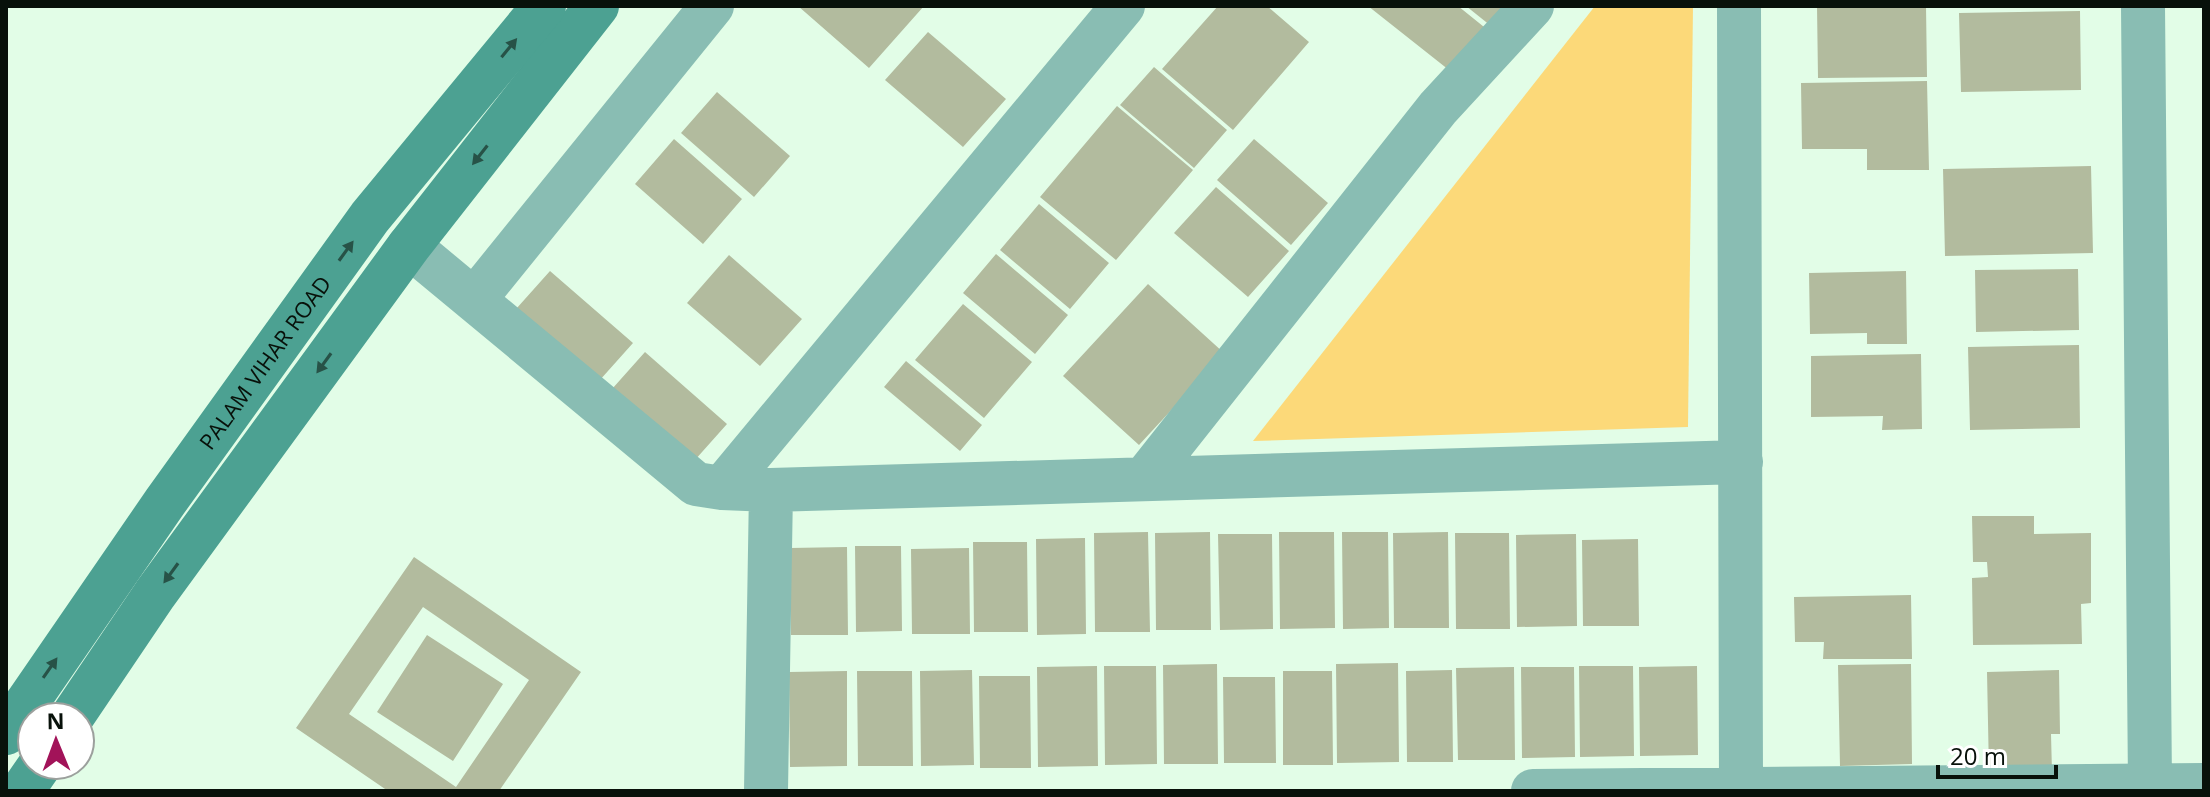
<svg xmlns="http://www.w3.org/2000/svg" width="2210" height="797" viewBox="0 0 2210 797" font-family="'Open Sans',sans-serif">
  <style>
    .green { fill: #fcd979 }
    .building { fill: #b2bb9e; fill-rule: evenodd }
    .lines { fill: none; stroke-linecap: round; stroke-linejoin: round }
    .street { stroke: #89bdb3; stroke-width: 44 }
    .secondary { stroke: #4ca192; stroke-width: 44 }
    .oneway { fill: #275247 }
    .labels { text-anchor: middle; stroke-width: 8; stroke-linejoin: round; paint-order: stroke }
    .street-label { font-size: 22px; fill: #08110a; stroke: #fff }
  </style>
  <rect width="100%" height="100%" fill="#e2fde7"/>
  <!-- green -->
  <path class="green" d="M 1595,6 L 1693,6 L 1688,427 L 1253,441 Z"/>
  <!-- building -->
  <path class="building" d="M 798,6 L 924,6 L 869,68 Z
    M 1218,6 L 1267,6 L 1309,42 L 1233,130 L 1162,69 Z
    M 1368,6 L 1458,6 L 1489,31 L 1454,74 Z
    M 1466,6 L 1508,6 L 1491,26 Z
    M 1817,6 L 1926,6 L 1927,77 L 1818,78 Z
    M 2080,11 L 2081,90 L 1961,92 L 1959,13 Z
    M 928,32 L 1006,99 L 963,147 L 885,80 Z
    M 1154,67 L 1227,130 L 1194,168 L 1120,105 Z
    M 1927,81 L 1929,170 L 1867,170 L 1867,149 L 1802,149 L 1801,83 Z
    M 717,92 L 790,156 L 754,197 L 681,133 Z
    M 1117,106 L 1193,170 L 1116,260 L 1040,197 Z
    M 674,139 L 742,199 L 703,244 L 635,184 Z
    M 1254,139 L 1328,203 L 1291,245 L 1217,180 Z
    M 2091,166 L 2093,253 L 1945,256 L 1943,169 Z
    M 1216,187 L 1289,251 L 1248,297 L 1174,233 Z
    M 1039,204 L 1109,263 L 1070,309 L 1000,250 Z
    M 996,254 L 1068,315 L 1035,354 L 963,293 Z
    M 729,255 L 802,319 L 760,366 L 687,303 Z
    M 2078,269 L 2079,330 L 1976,332 L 1975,270 Z
    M 550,271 L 633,343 L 591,390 L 508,318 Z
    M 1906,271 L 1907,344 L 1867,344 L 1867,333 L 1810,334 L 1809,273 Z
    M 1148,284 L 1224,353 L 1139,445 L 1063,376 Z
    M 963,304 L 1032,362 L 984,418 L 915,360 Z
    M 2079,345 L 2080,428 L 1970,430 L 1968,347 Z
    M 645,352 L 727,424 L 686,470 L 604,398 Z
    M 1921,354 L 1922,429 L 1882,430 L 1883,416 L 1811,417 L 1811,356 Z
    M 906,361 L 982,425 L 960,451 L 884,387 Z
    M 1972,516 L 2034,516 L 2034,534 L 2091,533 L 2091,603 L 2081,604 L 2082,644 L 1973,645 L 1972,578 L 1988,577 L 1987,562 L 1973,562 Z
    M 1148,532 L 1150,632 L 1095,632 L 1094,533 Z
    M 1210,532 L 1211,630 L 1156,630 L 1155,533 Z
    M 1279,532 L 1334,532 L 1335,628 L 1280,629 Z
    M 1342,532 L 1388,532 L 1389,628 L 1343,629 Z
    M 1448,532 L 1449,628 L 1394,628 L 1393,533 Z
    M 1455,533 L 1509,533 L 1510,629 L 1456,629 Z
    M 1218,534 L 1272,534 L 1273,629 L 1220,630 Z
    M 1576,534 L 1577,626 L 1517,627 L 1516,535 Z
    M 1085,538 L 1086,634 L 1037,635 L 1036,539 Z
    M 1638,539 L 1639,626 L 1583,626 L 1582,540 Z
    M 973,542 L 1027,542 L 1028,632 L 974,632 Z
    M 855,546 L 901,546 L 902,631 L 856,632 Z
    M 847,547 L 848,635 L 791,635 L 790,548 Z
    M 969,548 L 970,634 L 912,634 L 911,549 Z
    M 414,557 L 581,672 L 499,791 L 388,791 L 296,728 ZM 423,607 L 529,680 L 456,787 L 349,714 Z
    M 1911,595 L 1912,659 L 1823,659 L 1824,642 L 1795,642 L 1794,597 Z
    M 427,635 L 503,684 L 453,761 L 377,712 Z
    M 1398,663 L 1399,762 L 1337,763 L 1336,664 Z
    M 1217,664 L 1218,764 L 1164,764 L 1163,665 Z
    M 1911,664 L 1912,764 L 1840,766 L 1838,665 Z
    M 1097,666 L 1098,766 L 1038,767 L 1037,667 Z
    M 1104,666 L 1156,666 L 1157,764 L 1105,765 Z
    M 1579,666 L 1633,666 L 1634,756 L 1580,757 Z
    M 1697,666 L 1698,755 L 1640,756 L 1639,667 Z
    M 1514,667 L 1515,760 L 1458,760 L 1456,668 Z
    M 1521,667 L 1574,667 L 1575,757 L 1522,758 Z
    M 972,670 L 974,765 L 921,766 L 920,671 Z
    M 1452,670 L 1453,762 L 1407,762 L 1406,671 Z
    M 2059,670 L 2060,734 L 2051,734 L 2052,772 L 1989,772 L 1987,672 Z
    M 847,671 L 847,766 L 790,767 L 789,672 Z
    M 857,671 L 912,671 L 913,766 L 858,766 Z
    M 1283,671 L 1332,671 L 1333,765 L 1283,765 Z
    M 979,676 L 1030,676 L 1031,768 L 980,768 Z
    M 1223,677 L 1275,677 L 1276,763 L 1224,763 Z"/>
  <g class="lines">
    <!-- street -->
    <path class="street" d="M 1739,6 L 1741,788
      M 2143,6 L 2150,786
      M 409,246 L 696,484 L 722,488 L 771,490 L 1741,462
      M 474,300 L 712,6
      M 1145,478 L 1438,108 L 1532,6
      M 722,488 L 1123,6
      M 766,791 L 771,490
      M 1533,791 L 2204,785"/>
    <!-- secondary -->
    <g class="secondary">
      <path d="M 72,717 L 155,594 L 409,246 L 597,6"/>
      <path id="s1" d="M 6,733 L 165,502 L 370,217 L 544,6"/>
      <path d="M 22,791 L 40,765"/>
    </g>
  </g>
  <!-- one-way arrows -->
  <defs><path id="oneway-solid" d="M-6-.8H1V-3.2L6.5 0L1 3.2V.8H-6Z" transform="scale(2)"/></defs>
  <g class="oneway">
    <use href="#oneway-solid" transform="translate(509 48) rotate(-51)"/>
    <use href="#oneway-solid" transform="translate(480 155) rotate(128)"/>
    <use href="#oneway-solid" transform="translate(346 251) rotate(-54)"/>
    <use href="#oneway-solid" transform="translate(324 363) rotate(126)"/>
    <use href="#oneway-solid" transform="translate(171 573) rotate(126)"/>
    <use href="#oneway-solid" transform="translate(50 668) rotate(-55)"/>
  </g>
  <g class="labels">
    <!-- street labels -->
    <g class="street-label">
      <text dy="8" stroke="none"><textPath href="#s1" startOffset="452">PALAM VIHAR ROAD</textPath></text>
    </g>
  </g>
  <!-- border -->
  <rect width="2210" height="797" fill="none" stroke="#08110a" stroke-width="16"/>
  <!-- north arrow -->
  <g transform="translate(56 741) rotate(359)"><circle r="38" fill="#ffffff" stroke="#9ca09d" stroke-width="2"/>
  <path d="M0-6L14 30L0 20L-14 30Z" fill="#a21359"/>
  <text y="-12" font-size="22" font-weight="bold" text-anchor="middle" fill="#08110a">N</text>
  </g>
  <!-- scale -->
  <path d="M1938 765v12h118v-12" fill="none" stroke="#08110a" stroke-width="4"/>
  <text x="1950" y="765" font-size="24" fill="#08110a" stroke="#ffffff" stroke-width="6" paint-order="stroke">20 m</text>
</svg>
